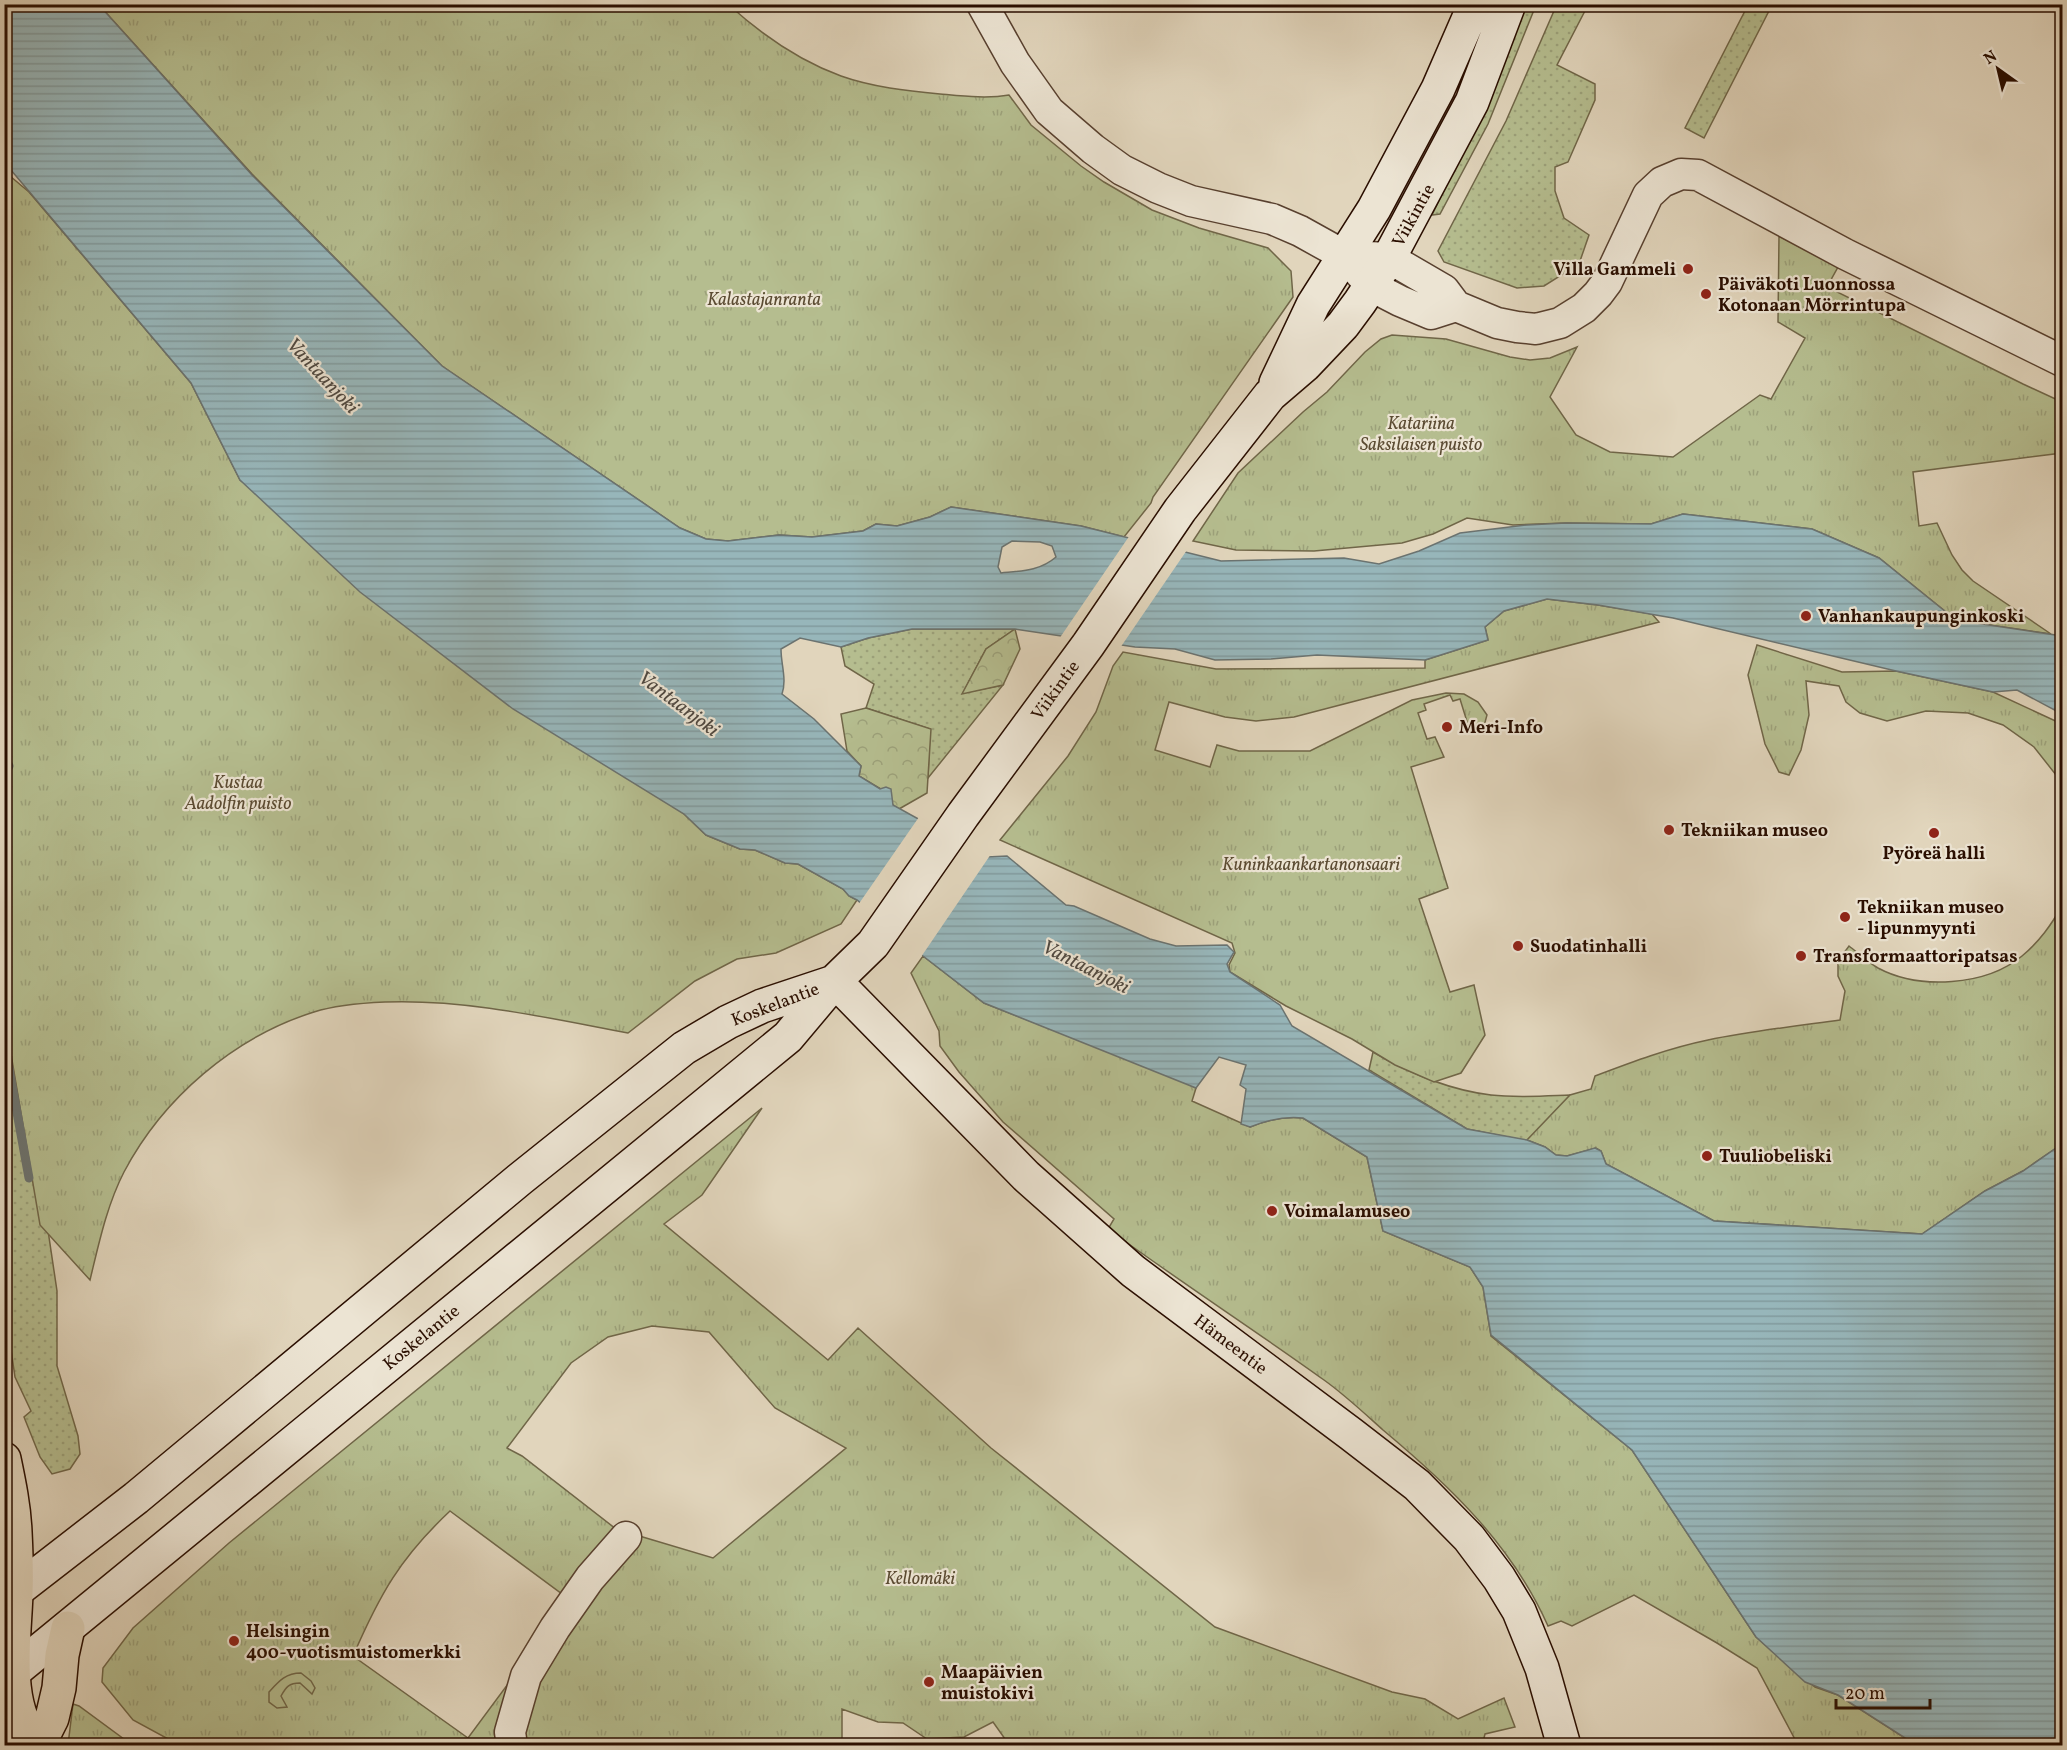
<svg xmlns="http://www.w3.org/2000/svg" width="2067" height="1750" viewBox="0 0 2067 1750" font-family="Vollkorn,serif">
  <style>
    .grass { fill: url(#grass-dots); stroke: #706648; stroke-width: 1.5 }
    .forest { fill: url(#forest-crowns); stroke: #706648; stroke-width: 1.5 }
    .park { fill: url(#park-tufts); stroke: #706648; stroke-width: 1.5; fill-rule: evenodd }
    .garden { fill: #b5bd8f; stroke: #706648; stroke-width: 1.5 }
    .water { fill: url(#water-rules); stroke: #6b7370; stroke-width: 1.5; fill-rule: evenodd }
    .pier { fill: #e1d5bc }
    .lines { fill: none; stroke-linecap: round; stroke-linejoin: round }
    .stream { stroke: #6b7370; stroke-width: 9 }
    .street-casing { stroke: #58402f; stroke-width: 33 }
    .secondary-casing { stroke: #2a0e00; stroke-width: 36 }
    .highway-casing { stroke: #2a0e00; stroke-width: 36 }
    .street { stroke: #ece4d3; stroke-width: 30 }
    .secondary { stroke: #ece4d3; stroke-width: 33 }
    .highway { stroke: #e1d5bc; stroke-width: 33 }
    .poi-dot { fill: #8f2418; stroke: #ece4d3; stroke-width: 2 }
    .labels { text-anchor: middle; stroke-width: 4.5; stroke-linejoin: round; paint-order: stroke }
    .street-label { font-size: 18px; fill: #2a0e00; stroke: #ece4d3 }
    .poi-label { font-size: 18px; font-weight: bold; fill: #2a0e00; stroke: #ece4d3; text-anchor: start }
    .park-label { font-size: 18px; font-style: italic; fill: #5b4b32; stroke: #ece4d3 }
    .water-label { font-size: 20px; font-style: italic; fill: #504941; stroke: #ece4d3 }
  </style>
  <defs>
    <pattern id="grass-dots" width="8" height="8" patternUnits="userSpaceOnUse" patternTransform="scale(1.5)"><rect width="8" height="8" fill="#b5bd8f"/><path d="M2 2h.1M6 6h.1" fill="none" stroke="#9ca17a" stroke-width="1.8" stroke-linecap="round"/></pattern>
    <pattern id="forest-crowns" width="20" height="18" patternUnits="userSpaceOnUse" patternTransform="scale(1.5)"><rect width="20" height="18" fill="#b5bd8f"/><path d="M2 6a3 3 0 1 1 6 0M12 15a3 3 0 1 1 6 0" fill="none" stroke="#9ca17a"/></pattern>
    <pattern id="park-tufts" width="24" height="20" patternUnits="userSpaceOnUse" patternTransform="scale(1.5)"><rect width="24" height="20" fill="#b5bd8f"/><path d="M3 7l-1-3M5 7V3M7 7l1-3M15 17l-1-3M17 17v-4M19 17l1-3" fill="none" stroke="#9ca17a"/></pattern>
    <pattern id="water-rules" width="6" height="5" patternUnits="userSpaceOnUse" patternTransform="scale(1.5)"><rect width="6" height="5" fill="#97b6ba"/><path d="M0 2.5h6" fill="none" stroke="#829b9e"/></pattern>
  </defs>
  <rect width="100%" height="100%" fill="#e1d5bc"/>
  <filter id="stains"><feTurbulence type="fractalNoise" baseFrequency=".00333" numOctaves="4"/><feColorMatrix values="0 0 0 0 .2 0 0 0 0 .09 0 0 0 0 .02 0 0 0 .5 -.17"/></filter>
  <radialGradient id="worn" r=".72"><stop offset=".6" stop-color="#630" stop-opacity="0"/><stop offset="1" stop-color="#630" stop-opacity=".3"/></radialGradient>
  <!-- grass -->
  <path class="grass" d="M 1557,4 L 1588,5 L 1557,65 L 1595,84 L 1595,100 L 1568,162 L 1555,167 L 1555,191 L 1564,218 L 1589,235 L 1580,261 L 1568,271 L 1544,286 L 1517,288 L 1444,262 L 1438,251 L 1506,121 Z
    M 1523,5 L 1536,5 L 1488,124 L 1440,214 L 1432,215 L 1480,115 Z
    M 1748,5 L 1772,5 L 1704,138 L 1685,128 Z
    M 4,321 L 31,1116 L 57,1291 L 57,1366 L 78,1436 L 80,1454 L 70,1469 L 52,1474 L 40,1457 L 24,1417 L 31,1411 L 15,1377 L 4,1302 Z
    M 912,629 L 1015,629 L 986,649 L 963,693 L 1003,685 L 928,778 L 930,729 L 866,708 L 874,684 L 845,666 L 841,647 L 868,638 Z
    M 1373,1052 C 1409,1073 1449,1090 1491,1095 C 1517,1098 1544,1096 1570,1095 L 1579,1105 L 1582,1152 L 1467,1129 L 1369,1070 Z"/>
  <!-- forest -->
  <path class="forest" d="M 1015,629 L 1020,649 L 1003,685 L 962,694 L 986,649 Z
    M 866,708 L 931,729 L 927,793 L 899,809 L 893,805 L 881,789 L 859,776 L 861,766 L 847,751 L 841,714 Z"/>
  <!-- park -->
  <path class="park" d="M 99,5 L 729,5 C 761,34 800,61 841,76 C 872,87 907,91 940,94 C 962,96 987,99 1009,95 L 1031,125 L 1081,166 L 1104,182 L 1152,210 L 1199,228 L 1268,248 L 1291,271 L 1293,297 L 1153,497 L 1151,503 L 1124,537 L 1081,526 L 951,507 L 930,517 L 897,526 L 876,524 L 863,531 L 812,537 L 779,535 L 728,541 L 706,539 L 680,528 L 442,366 L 252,174 Z
    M 4,171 L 29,192 L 191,383 L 240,480 L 684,814 L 706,835 L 740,849 L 755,850 L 785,863 L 798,864 L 843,889 L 849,896 L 857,900 L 841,924 L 776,953 L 737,959 L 695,981 L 628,1033 C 548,1018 467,999 385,1002 C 362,1003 336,1005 314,1012 C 234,1037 163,1098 124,1172 C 107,1205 99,1243 90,1280 L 40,1225 L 5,1019 Z
    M 1779,236 L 1838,267 L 1827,287 L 2023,384 L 2062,402 L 2062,453 L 1913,472 L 1919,526 L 1937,523 L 1952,555 L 1962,570 L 1973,581 L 2051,634 L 1956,620 L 1879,558 L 1812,529 L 1683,514 L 1651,524 L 1566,523 L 1513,525 L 1467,518 L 1433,534 L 1402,543 L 1314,551 L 1236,550 L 1193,541 L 1238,473 L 1303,412 L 1327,392 L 1365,352 L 1381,339 L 1392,335 L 1446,339 L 1510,357 L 1530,360 L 1550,358 L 1577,347 L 1550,397 L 1576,435 L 1610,452 L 1673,457 L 1760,395 L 1771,399 L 1805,338 L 1778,322 Z
    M 1547,599 L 1598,605 L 1652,614 L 1659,622 L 1294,717 L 1256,721 L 1225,717 L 1169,702 L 1155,750 L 1210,767 L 1217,745 L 1239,751 L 1310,751 L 1412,700 L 1446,693 L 1464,694 L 1478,702 L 1487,715 L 1484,726 L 1474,732 L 1468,725 L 1460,699 L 1453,701 L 1450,695 L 1424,704 L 1426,710 L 1418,713 L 1427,739 L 1435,737 L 1444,757 L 1411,767 L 1448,888 L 1419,899 L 1450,992 L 1474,985 L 1485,1035 L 1461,1073 L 1434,1082 L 1395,1065 L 1352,1039 L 1286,1006 L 1230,972 L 1229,965 L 1235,953 L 1232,943 L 1000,840 L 1068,756 L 1096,712 L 1113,666 L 1123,652 L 1216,669 L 1425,668 L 1425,660 L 1488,640 L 1485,627 L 1504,611 Z
    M 1757,645 L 1842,672 L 1896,671 L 1993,692 L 2062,724 L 2062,787 L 2060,780 L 2034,747 L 2003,725 L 1968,713 L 1926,711 L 1887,721 L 1860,713 L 1846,702 L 1839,686 L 1806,681 L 1809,715 L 1801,750 L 1789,775 L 1779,772 L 1765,744 L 1748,675 Z
    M 2062,906 L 2062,1144 L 2023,1171 L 1985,1191 L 1922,1234 L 1714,1221 L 1606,1164 L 1601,1151 L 1596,1148 L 1567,1156 L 1556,1155 L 1545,1147 L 1527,1140 L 1570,1095 L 1591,1089 L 1595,1076 C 1632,1062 1669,1048 1708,1040 C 1752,1031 1796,1026 1840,1020 L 1845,991 L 1838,976 L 1838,961 L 1849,946 C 1858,953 1868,962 1878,968 C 1919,990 1986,986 2022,956 C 2040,941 2051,925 2062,906 Z
    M 923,956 L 984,1003 L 1183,1081 L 1196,1088 L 1192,1101 L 1250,1127 C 1267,1120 1285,1116 1303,1118 L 1367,1157 L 1383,1231 L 1470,1267 L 1483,1287 L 1491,1336 L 1632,1450 L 1756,1637 L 1815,1687 L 1838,1695 L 1916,1745 L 1798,1745 L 1757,1668 L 1717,1643 L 1634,1595 L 1572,1626 L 1561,1621 L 1548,1626 C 1512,1545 1450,1486 1383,1430 C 1364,1413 1345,1395 1324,1380 C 1253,1329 1179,1281 1108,1229 L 1114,1219 L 1003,1122 L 959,1072 L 940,1046 L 939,1031 L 911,973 Z
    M 762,1108 L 702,1195 L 664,1224 L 828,1360 L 858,1328 L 991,1448 L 1215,1627 L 1392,1692 L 1425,1699 L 1458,1719 L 1504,1698 L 1515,1727 L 1485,1734 L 1482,1746 L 1010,1746 L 993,1722 L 964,1737 L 927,1739 L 903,1723 L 878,1722 L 842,1709 L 842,1745 L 181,1746 L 133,1720 L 102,1682 L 103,1668 L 133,1628 L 229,1543 ZM 652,1326 L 709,1332 L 775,1408 L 846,1448 L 713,1558 L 616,1529 L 522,1456 L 507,1448 L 571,1363 L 608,1337 ZM 450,1511 L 570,1600 L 468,1738 L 353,1656 C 380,1594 400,1558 450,1511 Z
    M 73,1704 L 79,1706 L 132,1745 L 68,1745 Z"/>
  <!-- garden -->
  <path class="garden" d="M 301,1673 L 311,1681 L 315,1688 L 312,1694 L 300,1683 C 289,1683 286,1687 281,1696 L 287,1707 L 277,1708 L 269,1702 L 269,1692 C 279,1681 286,1673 301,1673 Z"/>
  <!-- water -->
  <path class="water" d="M 4,5 L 99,5 L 252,175 L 442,366 L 680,528 L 706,539 L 728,541 L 779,535 L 812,537 L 863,531 L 876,524 L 897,526 L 930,517 L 951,507 L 1081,526 L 1221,561 L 1344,558 L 1379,564 L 1419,551 L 1460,533 L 1527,525 L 1566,523 L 1651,524 L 1683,514 L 1812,529 L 1879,558 L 1956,620 L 2062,636 L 2062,714 L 2017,690 L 1993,692 L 1896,671 L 1673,618 L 1598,605 L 1547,599 L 1504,611 L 1485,627 L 1488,640 L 1425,660 L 1317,655 L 1271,659 L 1215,660 L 1175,649 L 1135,647 L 1015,629 L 912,629 L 868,638 L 841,647 L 800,638 L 781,649 C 781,665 787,679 782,694 L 814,719 L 861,766 L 859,776 L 880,789 L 886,787 L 891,789 L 893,805 L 987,857 L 1007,856 L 1066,905 L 1074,906 L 1150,939 L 1176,946 L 1227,945 L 1234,952 L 1227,964 L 1230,972 L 1280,1005 L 1292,1026 L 1467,1129 L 1527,1140 L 1545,1147 L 1556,1155 L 1567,1156 L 1595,1148 L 1601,1151 L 1606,1164 L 1714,1221 L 1922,1234 L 1985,1191 L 2023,1171 L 2062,1144 L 2062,1745 L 1916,1745 L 1838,1695 L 1805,1682 L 1756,1637 L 1632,1450 L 1491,1335 L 1483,1287 L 1470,1267 L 1383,1231 L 1367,1157 L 1303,1118 C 1285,1116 1267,1120 1250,1127 L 1241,1124 L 1246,1089 L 1240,1085 L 1246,1065 L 1219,1057 L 1196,1088 L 984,1003 L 923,956 L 857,900 L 849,896 L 843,889 L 798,864 L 785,863 L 755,850 L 740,849 L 706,835 L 684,814 L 513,709 L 360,592 L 240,480 L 191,383 L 5,163 ZM 1012,541 L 1040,542 L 1052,546 L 1056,557 C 1040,571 1021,571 1001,573 L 998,567 L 1002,547 Z"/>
  <!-- pier -->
  <path class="pier" d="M 1130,535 L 1187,550 L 1120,648 L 1059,639 Z
    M 919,817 L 988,854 L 991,854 L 921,957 L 858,905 Z"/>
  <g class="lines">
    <!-- stream -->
    <path class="stream" d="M 4,756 L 9,766 L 4,775
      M 4,1041 L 29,1178"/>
    <!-- street casing -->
    <g class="street-casing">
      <path id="street" d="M 982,4 L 1015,63 L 1049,111 L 1093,149 L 1122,170 L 1158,188 L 1191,201 L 1272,219 L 1300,231 L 1345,256 L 1371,286 L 1400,301 L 1431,314 L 1456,306
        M 1345,256 L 1389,258 L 1444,290 L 1456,306 L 1497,323 L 1517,327 L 1536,329 L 1560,323 L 1584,308 L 1598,294 L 1607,282 L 1648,195 L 1662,182 L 1681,174 L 1698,175 L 1845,254 L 2062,361
        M 512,1746 L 510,1732 L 526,1676 L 555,1628 L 590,1578 L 626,1537"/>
    </g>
    <!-- secondary casing -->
    <g class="secondary-casing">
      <path id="secondary" d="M 1276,383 L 1313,305 L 1374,209 L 1438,89 L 1475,4
        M 835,981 L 1026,1176 L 1133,1271 L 1351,1434 L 1417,1485 L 1469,1538 L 1499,1578 L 1519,1611 L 1542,1668 L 1564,1746
        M 16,1591 L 136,1498 L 520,1179 L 684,1048 L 728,1022 L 762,1006 L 834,982
        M 12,1673 L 788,1037 L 835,981 L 873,944 L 963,815 L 1088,645 L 1180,510 L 1270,395 L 1305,365 L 1343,325 L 1360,302 L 1389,258 L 1472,102 L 1509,4"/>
    </g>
    <!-- highway casing -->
    <g class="highway-casing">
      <path id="highway" d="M 4,1459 C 9,1483 14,1507 15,1532 C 16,1552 17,1572 16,1592 C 15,1636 2,1711 38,1743
        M 38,1746 L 52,1718 L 59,1688 L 62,1655 L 68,1628"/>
    </g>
    <!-- street -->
    <use href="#street" class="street"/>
    <!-- secondary -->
    <use href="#secondary" class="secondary"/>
    <!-- highway -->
    <use href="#highway" class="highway"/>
  </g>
  <!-- markers -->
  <g class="poi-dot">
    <circle cx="1688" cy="269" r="6"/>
    <circle cx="1706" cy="294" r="6"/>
    <circle cx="1806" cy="616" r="6"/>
    <circle cx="1447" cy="727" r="6"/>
    <circle cx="1669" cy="830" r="6"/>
    <circle cx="1934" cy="833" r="6"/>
    <circle cx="1845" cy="917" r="6"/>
    <circle cx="1518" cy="946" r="6"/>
    <circle cx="1801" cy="956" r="6"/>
    <circle cx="1707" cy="1156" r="6"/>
    <circle cx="1272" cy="1211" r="6"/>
    <circle cx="234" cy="1641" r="6"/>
    <circle cx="929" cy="1682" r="6"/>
  </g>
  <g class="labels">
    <!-- street labels -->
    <g class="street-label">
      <text transform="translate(1413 215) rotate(-61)" y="6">Viikintie</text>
      <text transform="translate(1055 690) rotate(-54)" y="6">Viikintie</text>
      <text transform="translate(775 1004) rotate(-21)" y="6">Koskelantie</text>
      <text transform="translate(421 1337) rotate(-39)" y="6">Koskelantie</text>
      <text transform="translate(1231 1344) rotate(37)" y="6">Hämeentie</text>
    </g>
    <!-- poi labels -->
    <g class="poi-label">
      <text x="1676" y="275" text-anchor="end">Villa Gammeli</text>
      <text x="1718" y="290">Päiväkoti Luonnossa<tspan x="1718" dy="21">Kotonaan Mörrintupa</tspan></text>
      <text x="1818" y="622">Vanhankaupunginkoski</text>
      <text x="1459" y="733">Meri-Info</text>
      <text x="1681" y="836">Tekniikan museo</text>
      <text x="1934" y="859" text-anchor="middle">Pyöreä halli</text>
      <text x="1857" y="913">Tekniikan museo<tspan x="1857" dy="21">- lipunmyynti</tspan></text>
      <text x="1530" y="952">Suodatinhalli</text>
      <text x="1813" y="962">Transformaattoripatsas</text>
      <text x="1719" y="1162">Tuuliobeliski</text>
      <text x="1284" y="1217">Voimalamuseo</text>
      <text x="246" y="1637">Helsingin<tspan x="246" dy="21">400-vuotismuistomerkki</tspan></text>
      <text x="941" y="1678">Maapäivien<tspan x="941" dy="21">muistokivi</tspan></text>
    </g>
    <!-- park labels -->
    <g class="park-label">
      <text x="764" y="305">Kalastajanranta</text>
      <text x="1421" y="429">Katariina<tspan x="1421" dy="21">Saksilaisen puisto</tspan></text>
      <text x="238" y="788">Kustaa<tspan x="238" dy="21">Aadolfin puisto</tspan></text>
      <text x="1311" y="870">Kuninkaankartanonsaari</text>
      <text x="920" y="1584">Kellomäki</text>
    </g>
    <!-- water labels -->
    <g class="water-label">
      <text transform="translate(323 375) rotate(47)" y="7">Vantaanjoki</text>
      <text transform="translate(679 703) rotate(37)" y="7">Vantaanjoki</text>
      <text transform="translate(1086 966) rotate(27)" y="7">Vantaanjoki</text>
    </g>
  </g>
  <!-- margin -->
  <rect width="2067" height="1750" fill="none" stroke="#e1d5bc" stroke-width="24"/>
  <rect x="6" y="6" width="2055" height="1738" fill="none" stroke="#2a0e00" stroke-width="3"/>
  <rect x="12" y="12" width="2043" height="1726" fill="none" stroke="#2a0e00" stroke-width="1.5"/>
  <!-- north arrow -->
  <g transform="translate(1998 69) rotate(326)" stroke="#ece4d3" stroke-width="4.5" paint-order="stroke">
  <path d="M0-4.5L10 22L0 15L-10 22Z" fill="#2a0e00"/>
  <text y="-9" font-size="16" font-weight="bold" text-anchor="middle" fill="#2a0e00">N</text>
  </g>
  <!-- scale -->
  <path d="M1836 1699v9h94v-9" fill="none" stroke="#2a0e00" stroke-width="3"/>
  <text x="1845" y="1699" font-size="18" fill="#2a0e00" stroke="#ece4d3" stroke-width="4.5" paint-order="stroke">20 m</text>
  <rect width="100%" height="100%" filter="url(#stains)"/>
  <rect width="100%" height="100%" fill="url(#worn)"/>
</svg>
